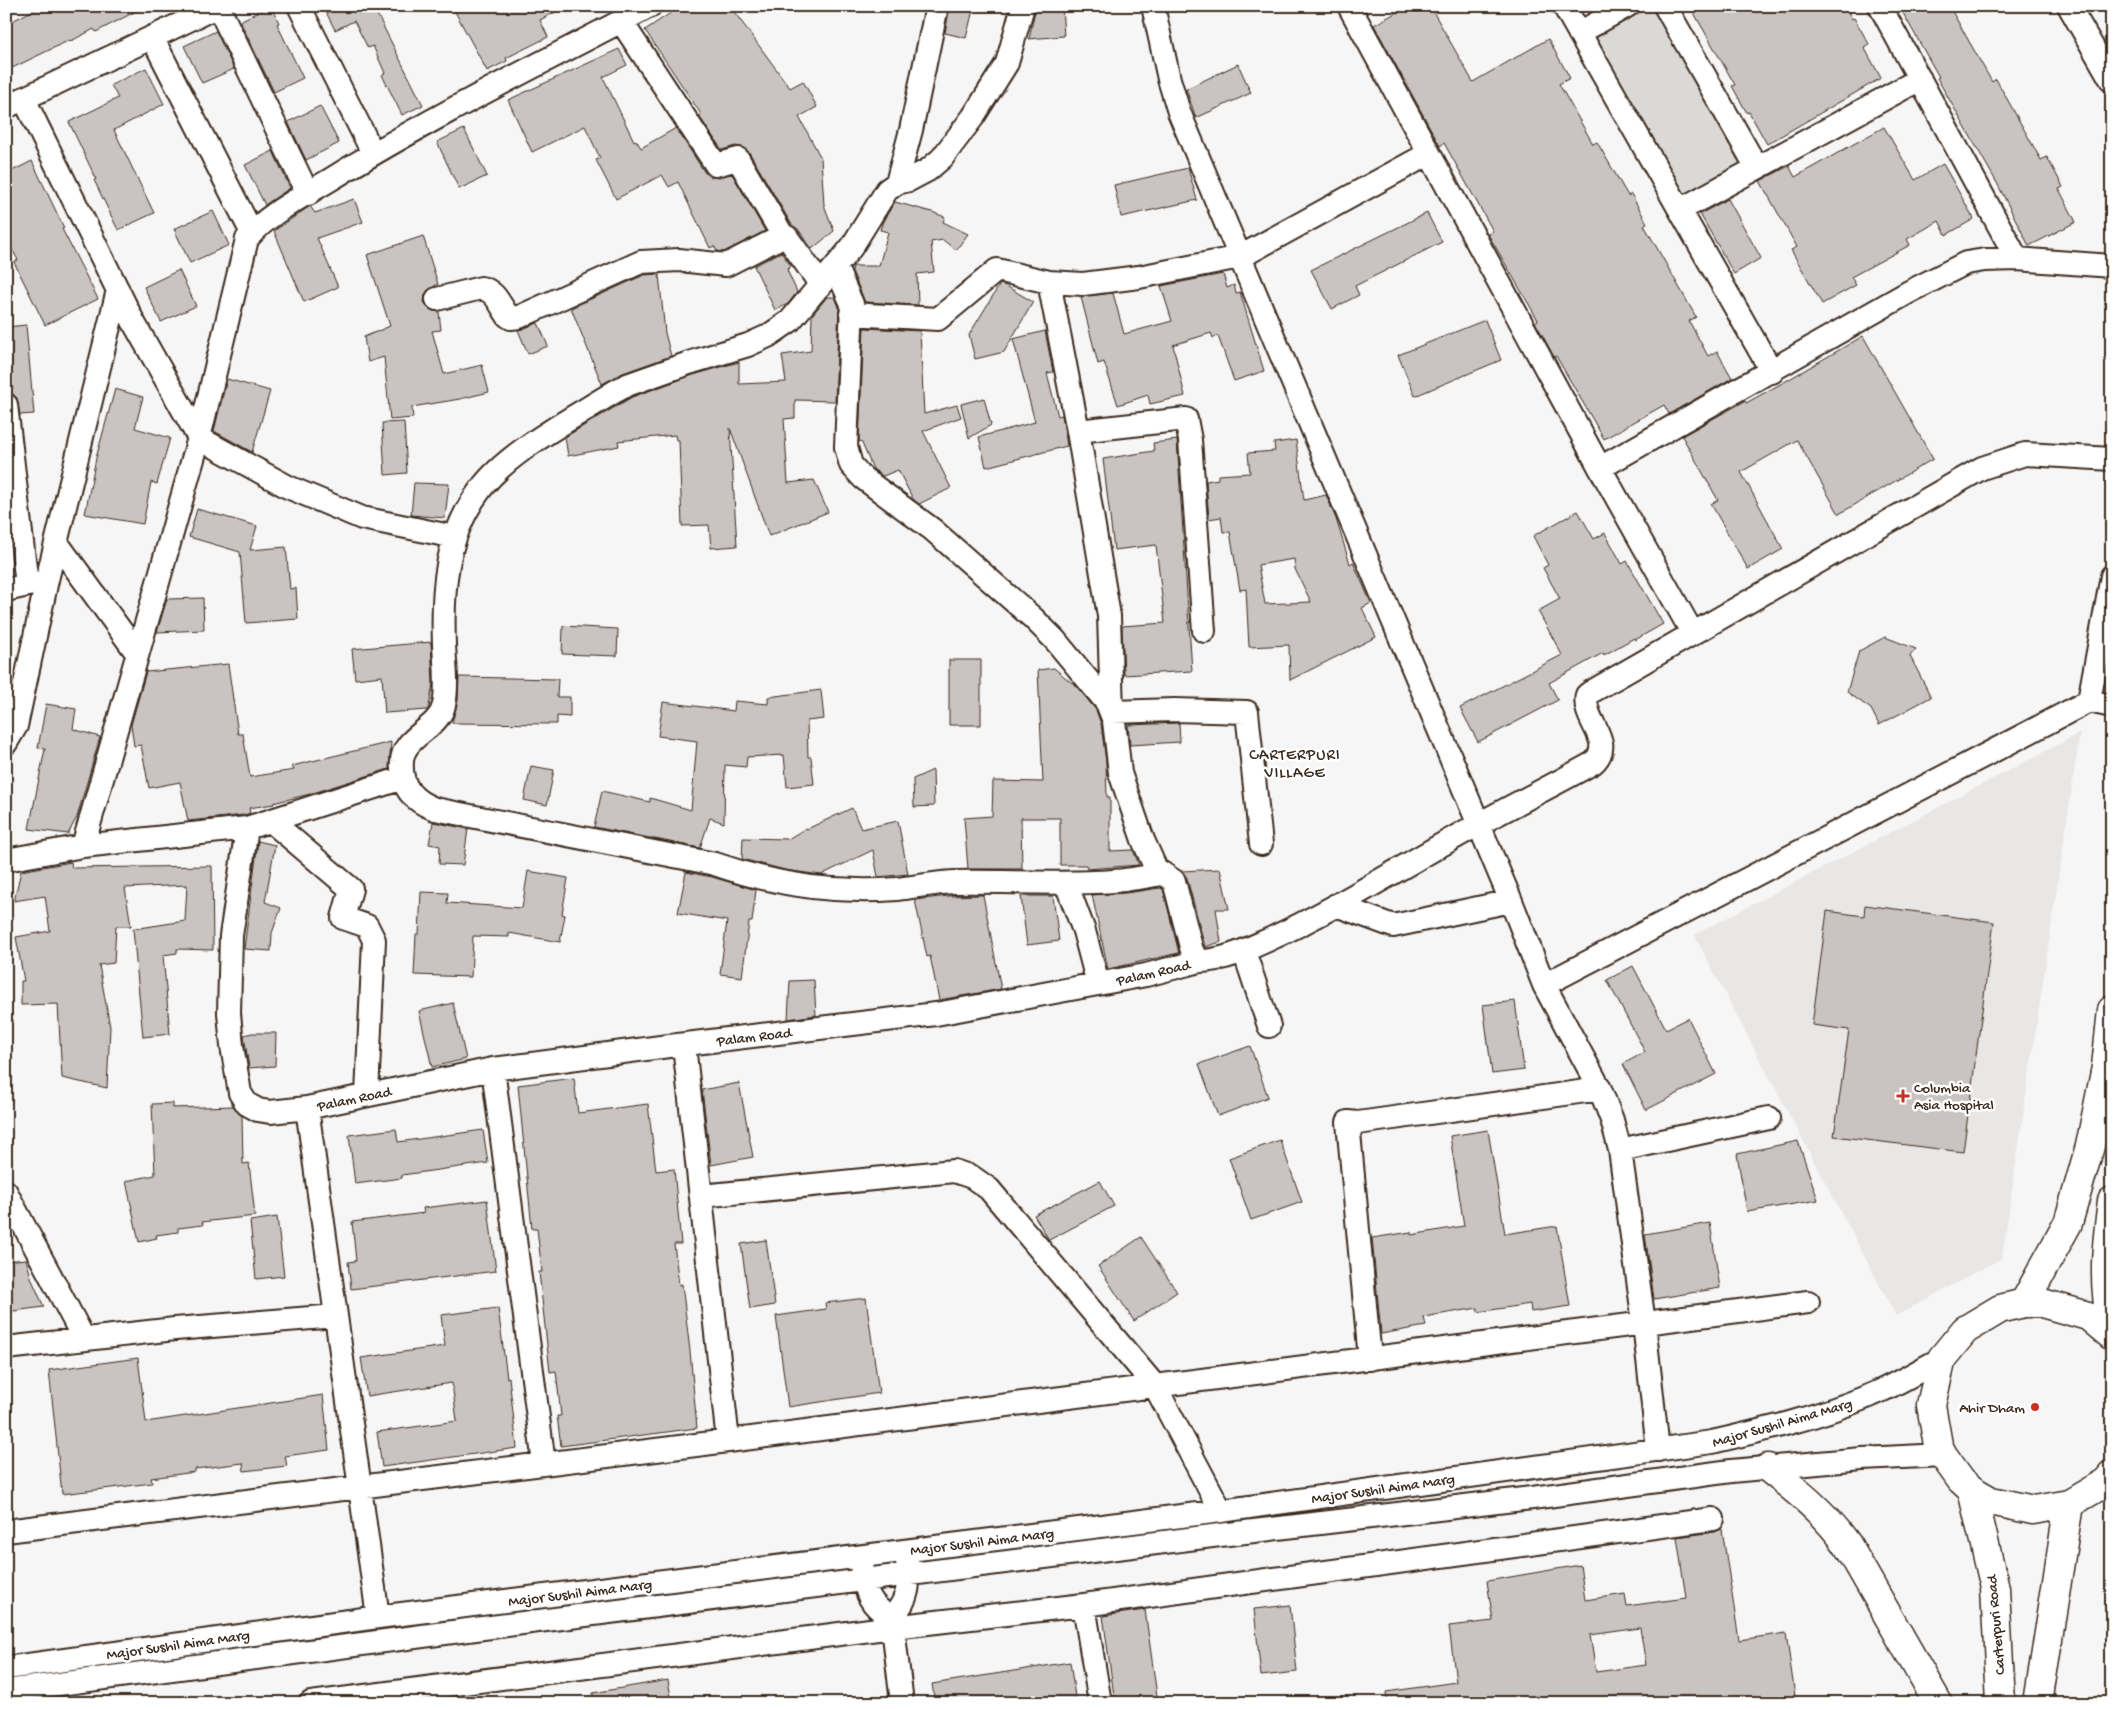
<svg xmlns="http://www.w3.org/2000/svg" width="2118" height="1709" viewBox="0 0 2118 1709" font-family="'Gochi Hand',sans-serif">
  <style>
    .built { fill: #e9e7e6 }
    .green { fill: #dbd9d6; stroke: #8b827a }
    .building { fill: #c9c3c1; stroke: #3b2a1e; fill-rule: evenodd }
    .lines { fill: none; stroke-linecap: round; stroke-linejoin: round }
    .minor-casing { stroke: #3b2a1e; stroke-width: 26 }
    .major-casing { stroke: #3b2a1e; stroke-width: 31 }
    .minor { stroke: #fff; stroke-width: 22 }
    .major { stroke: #fff; stroke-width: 28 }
    .poi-dot { fill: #c8321e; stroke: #fff; stroke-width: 2 }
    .labels { text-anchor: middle; stroke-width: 5; stroke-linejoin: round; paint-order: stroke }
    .street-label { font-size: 15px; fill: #3b2a1e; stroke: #fff }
    .poi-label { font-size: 15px; fill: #3b2a1e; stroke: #fff; text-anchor: start }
    .neighbourhood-label { font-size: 16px; letter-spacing: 1px; fill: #3b2a1e; stroke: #fff }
  </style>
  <rect width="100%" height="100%" fill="#f7f6f6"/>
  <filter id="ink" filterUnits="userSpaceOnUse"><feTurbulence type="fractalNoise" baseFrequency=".02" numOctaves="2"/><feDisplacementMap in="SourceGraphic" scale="10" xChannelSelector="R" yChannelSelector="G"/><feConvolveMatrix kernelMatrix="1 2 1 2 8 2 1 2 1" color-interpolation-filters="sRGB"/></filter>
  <g filter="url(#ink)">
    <!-- built -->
    <path class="built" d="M 2080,733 L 2002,1258 L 1896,1316 L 1694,935 Z"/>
    <!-- green -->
    <path class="green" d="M 1652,6 L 1740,164 L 1684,196 L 1596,38 Z"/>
    <!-- building -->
    <path class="building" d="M 42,6 L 146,6 L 96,32 L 94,29 L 71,41 L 70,40 L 6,71 L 6,24 Z
      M 269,6 L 271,6 L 279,23 L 277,24 L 303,78 L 274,92 L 240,21 Z
      M 323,6 L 383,6 L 375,10 L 423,105 L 402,115 L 382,75 L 385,73 L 373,46 L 368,48 L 354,21 L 335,30 Z
      M 452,6 L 567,6 L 540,20 L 548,37 L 506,58 L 507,61 L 487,71 Z
      M 681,6 L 730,6 L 790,88 L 803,81 L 817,107 L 799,117 L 821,158 L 824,205 L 834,231 L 812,249 L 798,229 L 792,225 L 749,152 L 742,147 L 735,146 L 722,150 L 699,116 L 701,114 L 645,30 Z
      M 950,6 L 974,6 L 966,38 L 945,33 Z
      M 1036,6 L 1062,6 L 1064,36 L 1029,39 Z
      M 1408,6 L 1430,6 L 1473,82 L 1548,39 L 1570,78 L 1559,84 L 1593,144 L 1597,142 L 1628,196 L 1631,194 L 1647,223 L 1644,225 L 1696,317 L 1689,321 L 1708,356 L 1717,351 L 1732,378 L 1669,414 L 1664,405 L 1604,439 L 1556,356 L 1554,357 L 1535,322 L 1538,320 L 1488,234 L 1493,231 L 1444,143 L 1440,146 L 1374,25 Z
      M 1690,6 L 1845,6 L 1852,19 L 1854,18 L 1869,44 L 1864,47 L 1881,78 L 1767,144 L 1749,112 L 1747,113 L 1732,86 L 1735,85 Z
      M 1899,6 L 1949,6 L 1992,82 L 1996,79 L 2041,160 L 2047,157 L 2063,187 L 2059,189 L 2076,222 L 2029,246 L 1997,183 L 1937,78 L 1939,77 Z
      M 216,31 L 234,69 L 202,83 L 184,46 Z
      M 619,49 L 627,65 L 603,77 L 634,141 L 636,140 L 641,148 L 676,128 L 705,173 L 712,177 L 732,174 L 765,231 L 724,252 L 717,251 L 714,246 L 710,248 L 678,182 L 669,187 L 662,175 L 616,199 L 596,160 L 600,158 L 585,126 L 532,152 L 508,100 Z
      M 1238,64 L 1251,93 L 1196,118 L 1186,89 Z
      M 146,68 L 164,104 L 114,130 L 154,213 L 118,230 L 94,180 L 96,179 L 69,122 L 118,98 L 111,85 Z
      M 320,106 L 339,143 L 306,160 L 288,122 Z
      M 1884,127 L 1915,180 L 1943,164 L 1974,219 L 1946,235 L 1939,221 L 1907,239 L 1910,245 L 1851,277 L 1856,285 L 1822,304 L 1791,250 L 1797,247 L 1760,181 L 1789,166 L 1795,177 Z
      M 464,129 L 487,176 L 459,189 L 437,142 Z
      M 273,151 L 290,188 L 265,205 L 245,165 Z
      M 32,161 L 64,228 L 62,229 L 98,299 L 45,325 L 14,262 L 18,260 L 6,238 L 6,174 Z
      M 1188,168 L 1197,200 L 1121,217 L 1114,185 Z
      M 354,199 L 363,222 L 317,238 L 338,287 L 304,302 L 274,231 L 310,206 L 315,213 Z
      M 1728,199 L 1761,258 L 1734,274 L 1700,214 Z
      M 895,202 L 932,212 L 945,217 L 943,222 L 968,234 L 956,250 L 943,240 L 931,242 L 934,272 L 917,274 L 918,305 L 865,302 L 852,271 L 853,266 L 879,266 L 888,232 L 880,230 L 883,221 Z
      M 213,211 L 229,245 L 190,263 L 174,229 Z
      M 1427,213 L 1442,242 L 1355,286 L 1359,295 L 1332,309 L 1311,270 Z
      M 423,236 L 438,284 L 428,290 L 425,295 L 424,302 L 428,308 L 439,312 L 441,330 L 432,331 L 444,374 L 482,365 L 489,392 L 460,399 L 412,407 L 413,418 L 390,420 L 384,357 L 368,362 L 364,337 L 390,326 L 367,255 Z
      M 781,252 L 791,266 L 787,270 L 797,292 L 788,304 L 775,310 L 754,266 Z
      M 179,270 L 196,306 L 161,322 L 144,287 Z
      M 659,274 L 665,333 L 671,356 L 623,373 L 602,384 L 571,308 L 644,275 Z
      M 1223,274 L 1227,288 L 1234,285 L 1236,293 L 1240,292 L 1264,371 L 1234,381 L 1218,336 L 1213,338 L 1211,333 L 1173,345 L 1185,396 L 1150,404 L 1148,395 L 1118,405 L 1104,362 L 1098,364 L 1081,297 L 1113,293 L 1124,334 L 1172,321 L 1161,286 Z
      M 1000,284 L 1006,286 L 1033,302 L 1004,352 L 975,359 L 969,335 Z
      M 827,297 L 835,297 L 839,307 L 835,401 L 795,400 L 795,418 L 784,419 L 788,483 L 814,480 L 828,512 L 769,536 L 730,428 L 737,546 L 711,548 L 709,525 L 682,526 L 679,440 L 676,440 L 675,435 L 618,441 L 619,446 L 568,456 L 565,437 L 632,397 L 693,375 L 739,362 L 739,384 L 786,382 L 782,355 L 811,351 L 812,315 Z
      M 1485,320 L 1501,360 L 1415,396 L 1398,355 Z
      M 538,323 L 548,346 L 528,354 L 518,330 Z
      M 26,325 L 34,414 L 20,415 L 17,398 L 12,393 L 6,392 L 6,327 Z
      M 864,328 L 920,331 L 924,414 L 957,405 L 961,417 L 923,431 L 951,488 L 919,504 L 913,499 L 898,470 L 883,476 L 873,469 L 861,441 L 859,442 Z
      M 1045,331 L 1053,372 L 1047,373 L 1058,416 L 1062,415 L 1067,446 L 986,467 L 979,437 L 1035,422 L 1013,339 Z
      M 1863,336 L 1933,459 L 1839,514 L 1797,440 L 1741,472 L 1783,549 L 1748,569 L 1711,504 L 1718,500 L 1682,436 L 1745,401 L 1746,403 L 1786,381 Z
      M 227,379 L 270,391 L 252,452 L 214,431 Z
      M 115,389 L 143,397 L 135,428 L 170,438 L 157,484 L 151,482 L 143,524 L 85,514 L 96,458 Z
      M 984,398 L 991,425 L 969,438 L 961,404 Z
      M 404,422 L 407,473 L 385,475 L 382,423 Z
      M 1177,440 L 1192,671 L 1124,675 L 1122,626 L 1165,623 L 1156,545 L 1114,550 L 1103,459 L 1154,451 L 1153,443 Z
      M 1296,440 L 1304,500 L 1326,495 L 1336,519 L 1350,564 L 1353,562 L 1371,603 L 1362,608 L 1376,637 L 1290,680 L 1289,645 L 1249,647 L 1246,589 L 1240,590 L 1230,532 L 1223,532 L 1221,517 L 1209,519 L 1206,481 L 1218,479 L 1218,475 L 1250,473 L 1248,453 L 1275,451 L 1274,443 ZM 1294,559 L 1295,569 L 1311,602 L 1265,604 L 1258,565 Z
      M 414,483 L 449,484 L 445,518 L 411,515 Z
      M 197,509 L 257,526 L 250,550 L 286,547 L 290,589 L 296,588 L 298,619 L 246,623 L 240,552 L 189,537 Z
      M 1578,511 L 1594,539 L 1605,533 L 1622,564 L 1627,561 L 1663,624 L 1635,640 L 1634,638 L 1604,655 L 1603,653 L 1549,683 L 1558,700 L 1478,742 L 1460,708 L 1562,655 L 1538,611 L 1560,599 L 1543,568 L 1548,565 L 1533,536 Z
      M 203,598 L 204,630 L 157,632 L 167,599 Z
      M 563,626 L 618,629 L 617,656 L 562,654 Z
      M 1885,637 L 1916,649 L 1910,656 L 1931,697 L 1879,725 L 1871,709 L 1847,692 L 1859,651 Z
      M 431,642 L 433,683 L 429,707 L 427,710 L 385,713 L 382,676 L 355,679 L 352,649 Z
      M 949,660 L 981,660 L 981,725 L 949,725 Z
      M 228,664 L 238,734 L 243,734 L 250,777 L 294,770 L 292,766 L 391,742 L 389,769 L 310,794 L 273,803 L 274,804 L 249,808 L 250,813 L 244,815 L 188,821 L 180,782 L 149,788 L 141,745 L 134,746 L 131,725 L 146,672 Z
      M 1054,668 L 1078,688 L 1096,710 L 1101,724 L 1106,762 L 1107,797 L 1110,797 L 1110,851 L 1133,850 L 1139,865 L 1087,869 L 1086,865 L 1060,865 L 1060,818 L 1021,818 L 1022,869 L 968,869 L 964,818 L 992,816 L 993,781 L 1043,782 L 1038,670 Z
      M 459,677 L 558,679 L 557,697 L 570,697 L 570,717 L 557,716 L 557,724 L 452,723 L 458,700 Z
      M 821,690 L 824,719 L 807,721 L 808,757 L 811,757 L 814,784 L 787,787 L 784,755 L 747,757 L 746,767 L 725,765 L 724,823 L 710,818 L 700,848 L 594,827 L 602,791 L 650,802 L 650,798 L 691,810 L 697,741 L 658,736 L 663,702 L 734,711 L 735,701 L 768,704 L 768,697 Z
      M 46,704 L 76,709 L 73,729 L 100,737 L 77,817 L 68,834 L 29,829 L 45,749 L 38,748 Z
      M 1179,723 L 1180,742 L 1130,745 L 1128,725 Z
      M 531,766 L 554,770 L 547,805 L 524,800 Z
      M 933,770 L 934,806 L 914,807 L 913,779 Z
      M 852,808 L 861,829 L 898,821 L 908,874 L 878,877 L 873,850 L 821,875 L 785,870 L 742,859 L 743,838 L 788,839 L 806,828 L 807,829 Z
      M 433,822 L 468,829 L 463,865 L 439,864 L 440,846 L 429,844 Z
      M 258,841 L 275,845 L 265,902 L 281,908 L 272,933 L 271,951 L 244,949 Z
      M 71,862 L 72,868 L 212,866 L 213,950 L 177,949 L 177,953 L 163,955 L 170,1034 L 143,1037 L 133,929 L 185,921 L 187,885 L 125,888 L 131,926 L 116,926 L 114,963 L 99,965 L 110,1027 L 107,1088 L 62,1078 L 58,1004 L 21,1005 L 21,981 L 24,981 L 16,937 L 50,931 L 45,896 L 14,901 L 21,871 Z
      M 1220,869 L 1229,909 L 1216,909 L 1221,942 L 1205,947 L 1187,878 L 1182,871 Z
      M 528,871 L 568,878 L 562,914 L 565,915 L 560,942 L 509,933 L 509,937 L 473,936 L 471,977 L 414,975 L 416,934 L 419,934 L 421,892 L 448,893 L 447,903 L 522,908 Z
      M 686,872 L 712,877 L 756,890 L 752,922 L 749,922 L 742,977 L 720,974 L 727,921 L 678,913 Z
      M 1160,888 L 1163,889 L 1179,953 L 1108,969 L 1092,895 L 1126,893 Z
      M 983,895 L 1001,989 L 939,1000 L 930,956 L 927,957 L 915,900 L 948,896 Z
      M 1021,896 L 1053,896 L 1059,941 L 1027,945 Z
      M 1865,905 L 1994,922 L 1963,1152 L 1834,1136 L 1849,1030 L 1812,1025 L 1827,911 L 1864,916 Z
      M 1633,966 L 1666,1029 L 1688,1018 L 1716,1074 L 1646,1110 L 1623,1064 L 1645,1052 L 1607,980 Z
      M 814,980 L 816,1015 L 788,1019 L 790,981 Z
      M 1515,1001 L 1524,1070 L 1492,1074 L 1483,1005 Z
      M 453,1003 L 466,1059 L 432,1067 L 419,1011 Z
      M 252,1033 L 276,1033 L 275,1066 L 249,1068 L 244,1035 Z
      M 1250,1046 L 1268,1097 L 1218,1116 L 1199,1064 Z
      M 574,1078 L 578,1113 L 648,1104 L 656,1171 L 674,1169 L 681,1244 L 674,1244 L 679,1285 L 682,1284 L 690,1351 L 697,1428 L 561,1446 L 557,1416 L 561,1416 L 556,1371 L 550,1372 L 539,1272 L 542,1272 L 537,1229 L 532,1229 L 518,1085 Z
      M 739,1083 L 753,1157 L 711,1165 L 702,1090 Z
      M 173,1103 L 173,1108 L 233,1106 L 242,1116 L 243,1164 L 249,1163 L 255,1216 L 202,1222 L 203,1225 L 178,1228 L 178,1232 L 156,1235 L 157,1238 L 139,1242 L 126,1181 L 155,1175 L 152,1104 Z
      M 396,1129 L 398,1142 L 483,1130 L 488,1163 L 402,1175 L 402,1178 L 355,1184 L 349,1135 Z
      M 1488,1130 L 1505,1234 L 1557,1226 L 1570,1306 L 1531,1312 L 1530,1304 L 1478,1312 L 1478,1308 L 1424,1317 L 1426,1326 L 1381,1334 L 1372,1238 L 1411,1232 L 1411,1235 L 1464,1226 L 1450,1136 Z
      M 1280,1140 L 1302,1202 L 1251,1220 L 1229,1158 Z
      M 1798,1141 L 1818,1200 L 1747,1212 L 1737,1154 Z
      M 1100,1181 L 1114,1206 L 1049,1240 L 1034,1215 Z
      M 487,1200 L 496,1271 L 351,1289 L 348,1262 L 356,1261 L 352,1222 L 424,1213 L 423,1208 Z
      M 277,1217 L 284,1276 L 256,1279 L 250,1221 Z
      M 1710,1223 L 1720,1288 L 1654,1299 L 1645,1234 Z
      M 1141,1237 L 1177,1292 L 1134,1321 L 1098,1266 Z
      M 766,1240 L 775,1305 L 750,1309 L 741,1244 Z
      M 26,1259 L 32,1280 L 44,1307 L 6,1312 L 6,1261 Z
      M 866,1298 L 879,1393 L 788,1407 L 776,1316 L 826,1309 L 825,1303 Z
      M 498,1308 L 507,1378 L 509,1377 L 517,1448 L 382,1467 L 377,1432 L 457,1421 L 452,1383 L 367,1396 L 361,1358 L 445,1346 L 441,1315 Z
      M 138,1358 L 146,1422 L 323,1395 L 329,1450 L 285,1456 L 287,1466 L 244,1471 L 243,1463 L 195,1469 L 195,1472 L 151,1478 L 152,1483 L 62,1494 L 49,1370 Z
      M 1722,1529 L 1739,1640 L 1786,1633 L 1796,1703 L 1387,1703 L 1386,1692 L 1456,1682 L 1449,1626 L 1493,1621 L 1487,1581 L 1580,1565 L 1585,1600 L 1625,1594 L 1627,1606 L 1686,1598 L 1677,1537 L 1715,1532 ZM 1640,1628 L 1646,1665 L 1596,1672 L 1590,1635 Z
      M 1290,1605 L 1297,1672 L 1261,1676 L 1254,1609 Z
      M 1145,1610 L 1158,1703 L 1115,1703 L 1103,1616 Z
      M 1070,1662 L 1076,1703 L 935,1703 L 932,1684 Z
      M 668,1680 L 672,1703 L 594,1703 L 593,1693 Z"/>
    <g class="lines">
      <!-- minor casing -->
      <g class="minor-casing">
        <path id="minor" d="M 218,6 L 308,194
          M 299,6 L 373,153
          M 1023,6 L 1007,63 L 973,117 L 942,158 L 928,170 L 909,180 L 897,183 L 887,190 L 851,248 L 790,321 L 768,336 L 748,345 L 689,363 L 627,385 L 614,392 C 573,418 507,452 480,490 C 445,537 442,589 444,645 C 445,665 448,686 444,705 C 439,729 403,736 402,761 C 400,787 413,801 435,809 L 715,864 C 775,885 833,894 897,889 C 916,887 935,883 954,882 C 1007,881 1060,885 1113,881 C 1129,880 1145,877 1162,874
          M 1153,6 L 1169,79 L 1179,112 L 1511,901 L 1544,985 L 1600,1089 L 1612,1120 L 1620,1150 L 1644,1323 L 1658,1450
          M 1349,6 L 1600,468 L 1693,634
          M 1564,6 L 1772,372
          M 1665,6 L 1757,168
          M 1880,6 L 2017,259
          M 2069,6 L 2112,81
          M 621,21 L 716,165 L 738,159 L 783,236
          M 1579,33 L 1627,6
          M 152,37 L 252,233
          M 24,99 L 134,323 L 199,438 L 288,487 L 362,518 L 455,537
          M 6,107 L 218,6
          M 897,183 L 911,130 L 937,6
          M 1680,210 L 1920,79
          M 836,268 L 852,304 L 846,447 L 851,465 L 863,478 L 933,530 L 1033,618 L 1055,640 L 1107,703 L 1114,721 L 1120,773 L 1143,840 L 1156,869 L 1174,881 L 1192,951 L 1200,961 C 1223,961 1248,949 1268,940 C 1341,907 1408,862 1479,824 C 1517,803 1556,784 1593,763 C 1617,741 1581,721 1587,695 L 1591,692 L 1982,468 L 2025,454 L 2112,459
          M 1049,282 L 1078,431 L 1109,616 L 1112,712 L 1174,710 L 1247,712 L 1261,844
          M 437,299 L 481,288 C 495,290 500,305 508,316 L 511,318 L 519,317 L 641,262 L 679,260 L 726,265 L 783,236 L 787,237 L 821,285
          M 851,314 L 938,319 L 997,270 L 1049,282 L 1083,284 L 1139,277 L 1240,257 L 1428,154
          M 6,405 L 27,585
          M 1078,431 L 1186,419 L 1190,440 L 1204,631
          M 1600,468 L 1909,292 L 1966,263 L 1985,260 L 2017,259 L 2112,266
          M 57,543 L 137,653
          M 6,590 L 41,582
          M 2089,701 L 2112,576
          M 6,743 L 16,726 L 47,580 L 118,290
          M 271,821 L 351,889 L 343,918 L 367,926 L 374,940 L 367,1095
          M 247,828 L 231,936 L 229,1013 L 232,1046 L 240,1093 L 247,1104 L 258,1110 L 270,1112 L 307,1108 L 493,1069 L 661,1047 L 936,1014 L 1146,975 L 1200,961
          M 83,846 L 199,438 L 247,239 C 269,212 304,196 333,178 C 435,115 544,62 650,6
          M 6,860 L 83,846 L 247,828 L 403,778
          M 1066,883 L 1084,931 L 1098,984
          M 1336,905 L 1393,926 L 1511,901
          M 1244,951 L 1269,1026
          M 1544,985 L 2089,701 L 2112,706
          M 684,1045 L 728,1441
          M 493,1069 L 544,1464
          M 307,1108 L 378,1617
          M 1620,1150 L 1769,1118
          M 6,1192 L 84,1339
          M 701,1196 L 954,1171 L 972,1177 L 989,1189 L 1155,1386 L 1221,1511
          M 6,1348 L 175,1329 L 336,1316
          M 1370,1359 L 1348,1122 L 1358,1123 L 1600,1089
          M 6,1531 L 728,1441 L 1808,1302
          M 861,1566 C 866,1592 868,1605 892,1618
          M 1084,1605 L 1100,1703
          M 6,1668 L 378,1617 L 1221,1511 L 1712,1442 C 1764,1430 1815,1418 1864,1398 C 1891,1388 1917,1372 1942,1358
          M 6,1691 L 483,1628 L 1220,1535 L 1532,1498 L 1731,1471 L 1862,1459 L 1943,1455
          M 311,1703 L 893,1627 L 1084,1605 L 1713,1519
          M 902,1703 L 892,1618 C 910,1597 909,1586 907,1559"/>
      </g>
      <!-- major casing -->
      <g class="major-casing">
        <path id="major" d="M 2112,1201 C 2106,1247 2102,1282 2112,1327
          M 2024,1303 L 2068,1223 L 2090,1146 L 2106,1067 L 2112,1010
          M 2112,1336 L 2088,1316 L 2042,1303 L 2024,1303 L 2000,1309 L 1965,1330 L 1942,1358 L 1931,1405 L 1938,1445 L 1943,1455 L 1961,1480 L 1972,1490 L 1991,1501 L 2033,1510 L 2069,1504 L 2106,1482 L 2112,1475
          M 1768,1468 C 1797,1491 1825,1513 1847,1544 L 1938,1703
          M 1972,1490 L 1995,1588 L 2001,1703
          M 2038,1703 L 2069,1504"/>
      </g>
      <!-- minor -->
      <use href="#minor" class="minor"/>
      <!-- major -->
      <use href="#major" class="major"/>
    </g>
  </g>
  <!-- markers -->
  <g class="poi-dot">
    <path d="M1900.5 1088.5h5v5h5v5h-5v5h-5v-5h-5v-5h5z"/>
    <circle cx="2035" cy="1407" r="5"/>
  </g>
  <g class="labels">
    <!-- street labels -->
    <g class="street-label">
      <text transform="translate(1153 972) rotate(-13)" y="5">Palam Road</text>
      <text transform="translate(754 1036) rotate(-7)" y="5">Palam Road</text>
      <text transform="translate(354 1098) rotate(-12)" y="5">Palam Road</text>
      <text transform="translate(1782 1422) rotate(-16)" y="5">Major Sushil Aima Marg</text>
      <text transform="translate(1383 1488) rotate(-8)" y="5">Major Sushil Aima Marg</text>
      <text transform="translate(982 1541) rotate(-7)" y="5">Major Sushil Aima Marg</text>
      <text transform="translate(580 1592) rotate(-7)" y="5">Major Sushil Aima Marg</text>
      <text transform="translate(1995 1625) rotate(-95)" y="5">Carterpuri Road</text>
      <text transform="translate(178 1644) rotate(-8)" y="5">Major Sushil Aima Marg</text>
    </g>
    <!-- poi labels -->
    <g class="poi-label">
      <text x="1914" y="1092">Columbia<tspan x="1914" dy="17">Asia Hospital</tspan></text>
      <text x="2025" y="1412" text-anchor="end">Ahir Dham</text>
    </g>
    <!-- neighbourhood labels -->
    <g class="neighbourhood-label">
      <text x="1295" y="759">CARTERPURI<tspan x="1295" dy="18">VILLAGE</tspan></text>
    </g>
  </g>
  <!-- margin -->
  <rect width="2118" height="1709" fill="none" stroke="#fff" stroke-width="25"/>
  <rect x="12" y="12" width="2093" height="1684" fill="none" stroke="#3b2a1e" stroke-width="2" filter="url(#ink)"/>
</svg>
